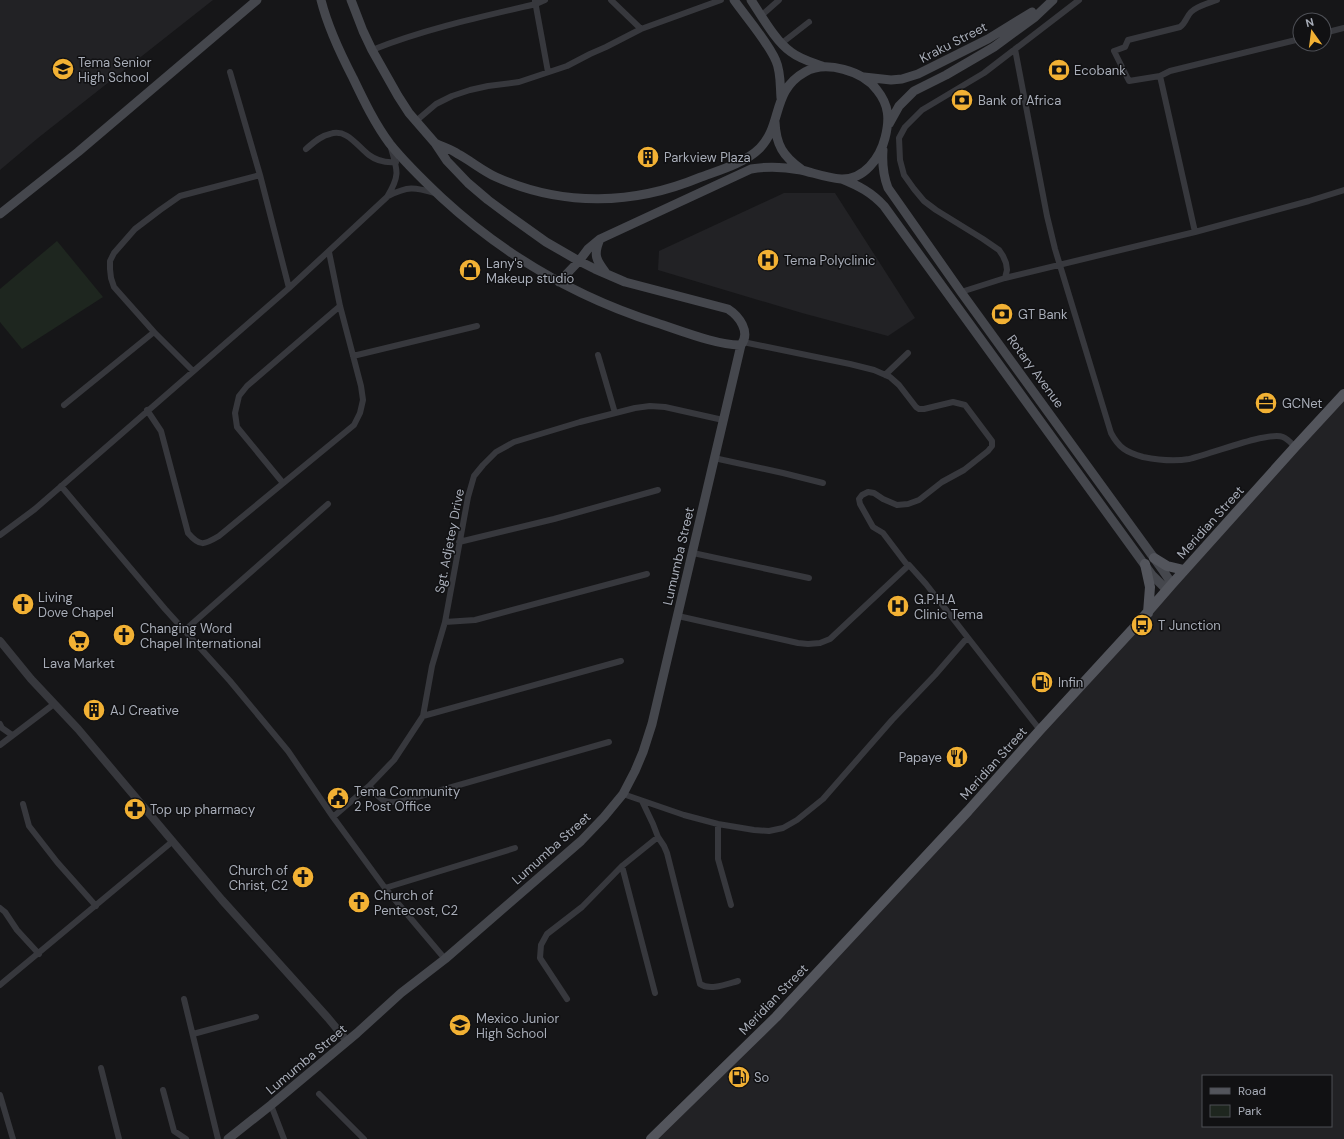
<svg xmlns="http://www.w3.org/2000/svg" width="1344" height="1139" viewBox="0 0 1344 1139" font-family="'DM Sans',sans-serif">
  <style>
    .built { fill: #222225; fill-rule: evenodd }
    .green { fill: #1e261f }
    .lines { fill: none; stroke-linecap: round; stroke-linejoin: round }
    .minor { stroke: #37383d; stroke-width: 6 }
    .tertiary { stroke: #37383d; stroke-width: 8 }
    .secondary { stroke: #45474d; stroke-width: 9 }
    .primary { stroke: #53555c; stroke-width: 10 }
    .labels { text-anchor: middle; stroke-width: 3; stroke-linejoin: round; paint-order: stroke }
    .street-label { font-size: 13px; fill: #a8adb8; stroke: #111113 }
    .poi-label { font-size: 13px; fill: #a8adb8; stroke: #111113; text-anchor: start }
  </style>
  <rect width="100%" height="100%" fill="#161618"/>
  <!-- built -->
  <path class="built" d="M 0,0 L 213,0 L 38,138 L 0,170 Z
    M 784,193 L 835,193 L 915,318 L 888,336 L 802,313 L 658,270 L 659,251 Z
    M 1344,395 L 1344,1139 L 650,1139 L 813,974 ZM 1203,1076 L 1331,1076 L 1331,1126 L 1203,1126 Z"/>
  <!-- green -->
  <path class="green" d="M 57,241 L 103,297 L 22,349 L 0,322 L 0,289 Z"/>
  <g class="lines">
    <!-- minor -->
    <path class="minor" d="M 611,0 L 641,29
      M 535,1 L 548,72
      M 762,15 L 779,0
      M 1324,33 L 1344,28
      M 782,43 L 809,22
      M 1015,49 L 1047,216 L 1055,249 L 1111,433 C 1119,448 1126,452 1143,457 C 1158,460 1173,462 1189,459 C 1208,455 1268,431 1283,437 C 1288,439 1291,443 1295,447
      M 372,50 C 425,29 480,17 536,4 L 545,0
      M 230,72 L 260,175 L 289,288
      M 1160,76 L 1129,81 L 1114,51 L 1125,47 L 1128,40 L 1180,27 C 1186,23 1186,17 1191,12 C 1197,6 1209,3 1217,0
      M 416,121 L 436,104 L 452,96 L 470,90 L 488,86 L 519,82 L 567,66 L 590,54 L 606,47 L 641,29 L 721,0
      M 306,149 C 313,143 320,136 330,134 C 347,128 357,146 369,155 C 377,161 386,163 396,162
      M 388,196 C 408,186 414,187 435,193
      M 1195,232 L 1309,201 L 1344,190
      M 1005,278 L 1195,232 L 1160,76 L 1170,71 L 1300,39
      M 961,292 L 1005,278 L 1007,270 L 1006,263 L 1003,256 L 999,250 L 983,239 L 936,210 L 924,201 L 914,189 L 904,175 L 900,160 L 899,138 L 905,127 L 922,110 L 984,73 L 1079,0
      M 743,342 L 850,364 L 874,370 L 890,377 L 899,385 L 916,407 L 919,409 L 924,409 L 953,402 L 965,405 L 992,441 L 992,446 L 988,451 L 964,470 L 942,482 L 919,500 L 908,504 L 897,505 L 883,499 L 874,493 L 868,492 L 862,495 L 859,499 L 860,504 L 873,527 L 883,533 L 908,566
      M 598,355 L 615,413
      M 353,356 L 477,326
      M 193,371 L 154,332 L 114,287 L 111,278 L 110,269 L 110,261 L 114,253 L 135,229 L 160,210 L 180,196 L 260,175
      M 885,375 L 908,353
      M 64,405 L 154,332
      M 147,410 L 161,431 L 188,533 C 200,547 204,545 219,536 L 354,425 L 360,413 L 363,400 L 361,386 L 340,306 L 329,252
      M 714,458 L 783,473 L 823,483
      M 283,483 L 237,427 L 235,413 L 239,396 L 247,386 L 340,306
      M 61,486 L 165,609 L 230,681 L 288,751 L 333,817 L 385,888 L 445,959
      M 0,535 L 35,509 L 289,288 L 387,197 C 400,176 398,171 391,148
      M 459,542 L 554,519 L 658,490
      M 693,553 L 809,578
      M 678,616 L 798,643 L 808,644 L 820,643 L 830,639 L 909,565 L 926,584 L 1040,730
      M 445,622 L 475,620 L 647,574
      M 185,630 L 328,504
      M 423,716 L 621,661
      M 0,724 L 2,728 L 12,735
      M 0,745 L 54,704
      M 369,786 C 382,801 383,804 403,801 L 609,742
      M 623,794 L 684,815 L 718,824 L 754,830 L 769,831 L 783,828 L 797,820 L 823,799 L 892,720 L 935,675 L 967,638
      M 642,801 L 653,824 L 658,837 L 664,846 L 667,853 L 700,984 C 710,991 727,984 738,981
      M 23,804 L 29,826 L 57,862 L 96,906
      M 333,817 L 369,786 L 394,760 L 423,716 L 432,666 L 445,622 L 468,497 L 474,476 L 483,465 L 496,452 L 514,442 L 580,422 L 635,408 L 650,406 L 665,407 L 723,420
      M 718,824 L 718,859 L 731,905
      M 622,866 L 655,993
      M 385,888 L 515,848
      M 0,908 L 5,912 L 17,930 L 39,954
      M 0,985 L 173,841
      M 184,999 L 218,1139
      M 567,999 L 540,958 L 541,945 L 547,934 L 582,907 L 622,866 L 658,837
      M 193,1034 L 256,1017
      M 101,1068 L 119,1139
      M 163,1090 L 174,1131 L 186,1139
      M 319,1094 L 364,1139
      M 0,1095 L 13,1139
      M 271,1105 L 284,1139"/>
    <!-- tertiary -->
    <path class="tertiary" d="M 0,641 L 31,679 L 78,729 L 222,900 L 328,1018 L 347,1041"/>
    <!-- secondary -->
    <path class="secondary" d="M 321,0 C 328,28 340,53 353,78 C 364,101 375,124 390,144 C 406,164 424,181 442,198 C 505,256 575,297 657,323 C 679,330 719,346 741,345
      M 734,0 C 746,17 768,42 776,61 C 781,72 780,86 781,98
      M 751,0 C 761,15 776,42 791,52 C 800,59 811,62 822,66
      M 864,77 L 891,80 L 902,79 L 918,74 L 988,39 L 1032,12
      M 775,122 C 776,145 783,156 801,169
      M 889,124 L 899,106 L 914,91 L 946,75 L 994,47 L 1035,17 L 1053,0
      M 435,143 C 443,147 451,149 458,154 C 471,161 483,171 496,177 C 563,207 634,205 701,177 C 720,170 745,163 760,148 C 783,124 771,91 805,72 C 826,60 863,71 877,90 C 889,105 890,119 885,138 C 880,158 864,180 841,179 C 827,178 814,173 801,170 C 785,167 767,166 751,169 L 600,239 L 588,249 L 579,261 L 559,282
      M 883,150 C 882,164 883,175 888,188 L 961,292 L 1162,569 L 1172,584
      M 842,179 C 859,186 871,192 884,206 L 1152,575 L 1167,590
      M 0,214 L 78,152 L 257,0
      M 600,239 C 593,255 596,260 606,273
      M 228,1139 L 271,1105 L 357,1033 L 401,993 L 445,959 L 581,841 L 604,817 L 623,794 L 635,771 L 643,752 L 652,724 L 741,345 C 751,332 739,316 728,309 L 625,282 L 595,269 L 579,261 L 546,242 L 511,217 L 488,200 L 468,183 L 447,161 L 435,143 L 409,113 L 398,96 L 372,50 L 363,31 L 351,0"/>
    <!-- primary -->
    <path class="primary" d="M 1154,558 L 1167,566 L 1184,570
      M 1145,564 L 1150,587 L 1148,613
      M 651,1139 L 776,1017 L 968,811 L 1040,730 L 1132,630 L 1172,584 L 1295,447 L 1344,394"/>
  </g>
  <!-- icons -->
  <defs>
    <g id="school-disc" transform="scale(1.15)"><circle r="9.5" fill="#f2b134" stroke="#111113"/><path d="M0-5L7-2L0 1L-7-2ZM-4 1L0 2.5L4 1V4Q0 6-4 4Z" fill="#111"/></g>
    <g id="bank-disc" transform="scale(1.15)"><circle r="9.5" fill="#f2b134" stroke="#111113"/><path d="M-6-4H6V4H-6ZM0-2.3a2.3 2.3 0 1 0 0 4.6a2.3 2.3 0 1 0 0-4.6Z" fill="#111"/></g>
    <g id="building-disc" transform="scale(1.15)"><circle r="9.5" fill="#f2b134" stroke="#111113"/><path d="M-4-6H4V6H1V3H-1V6H-4ZM-2.5-4.3h1.7v1.8h-1.7ZM.8-4.3h1.7v1.8H.8ZM-2.5-1h1.7V.8h-1.7ZM.8-1h1.7V.8H.8Z" fill="#111"/></g>
    <g id="hospital-disc" transform="scale(1.15)"><circle r="9.5" fill="#f2b134" stroke="#111113"/><path d="M-5-5h3v3.5h4V-5h3V5h-3V1.5h-4V5h-3Z" fill="#111"/></g>
    <g id="shop-disc" transform="scale(1.15)"><circle r="9.5" fill="#f2b134" stroke="#111113"/><path d="M-5-2.5h2.3a2.7 3.5 0 0 1 5.4 0H5L5.5 6h-11ZM-1.5-2.5h3a1.5 2.3 0 0 0-3 0Z" fill="#111"/></g>
    <g id="office-disc" transform="scale(1.15)"><circle r="9.5" fill="#f2b134" stroke="#111113"/><path d="M-6-3h4V-5.5h4V-3h4V5H-6ZM-1-4.5V-3h2v-1.5ZM-6 0V1H6V0Z" fill="#111"/></g>
    <g id="church-disc" transform="scale(1.15)"><circle r="9.5" fill="#f2b134" stroke="#111113"/><path d="M-1.2-6h2.4v3.5h3.3v2.4h-3.3V6h-2.4V-.1h-3.3v-2.4h3.3Z" fill="#111"/></g>
    <g id="bus-disc" transform="scale(1.15)"><circle r="9.5" fill="#f2b134" stroke="#111113"/><path d="M-5-6H5V4H4V6H2V4H-2V6H-4V4H-5ZM-3.5-4V0h7V-4ZM-3.5 1.2v1.5H-2V1.2ZM2 1.2v1.5H3.5V1.2Z" fill="#111"/></g>
    <g id="supermarket-disc" transform="scale(1.15)"><circle r="9.5" fill="#f2b134" stroke="#111113"/><path d="M-6-5.5h2.5l.6 2H6L4.5 2H-2.5L-4.4-4H-6ZM-1.5 3.2a1.3 1.3 0 1 0 .1 0ZM3 3.2a1.3 1.3 0 1 0 .1 0Z" fill="#111"/></g>
    <g id="fuel-disc" transform="scale(1.15)"><circle r="9.5" fill="#f2b134" stroke="#111113"/><path d="M-5.5-6h7V0h2V4h1.3V-2.5L3-4.5l.8-.8L6-3V5H2.5V1h-1V6h-7ZM-4.2-4.7v3.2H.2V-4.7Z" fill="#111"/></g>
    <g id="restaurant-disc" transform="scale(1.15)"><circle r="9.5" fill="#f2b134" stroke="#111113"/><path d="M-5-6h1v4h1v-4h1v4h1v-4h1v5L-1.5 .5V6h-2V.5L-5-1ZM5-6V6H3V1.5H1.5Q1.5-4 5-6Z" fill="#111"/></g>
    <g id="civic-disc" transform="scale(1.15)"><circle r="9.5" fill="#f2b134" stroke="#111113"/><path d="M-.6-6.5H3V-4.5H.6V-3L4-1V1h2V6H-6V1h2V-1L-.6-3ZM-1.2 2.5V6h2.4V2.5Z" fill="#111"/></g>
    <g id="pharmacy-disc" transform="scale(1.15)"><circle r="9.5" fill="#f2b134" stroke="#111113"/><path d="M-2-6h4v4h4v4h-4v4h-4v-4h-4v-4h4Z" fill="#111"/></g>
  </defs>
  <g fill-rule="evenodd">
    <use href="#school-disc" x="63" y="69"/>
    <use href="#bank-disc" x="1059" y="70"/>
    <use href="#bank-disc" x="962" y="100"/>
    <use href="#building-disc" x="648" y="157"/>
    <use href="#hospital-disc" x="768" y="260"/>
    <use href="#shop-disc" x="470" y="270"/>
    <use href="#bank-disc" x="1002" y="314"/>
    <use href="#office-disc" x="1266" y="403"/>
    <use href="#church-disc" x="23" y="604"/>
    <use href="#hospital-disc" x="898" y="606"/>
    <use href="#bus-disc" x="1142" y="625"/>
    <use href="#church-disc" x="124" y="635"/>
    <use href="#supermarket-disc" x="79" y="641"/>
    <use href="#fuel-disc" x="1042" y="682"/>
    <use href="#building-disc" x="94" y="710"/>
    <use href="#restaurant-disc" x="957" y="757"/>
    <use href="#civic-disc" x="338" y="798"/>
    <use href="#pharmacy-disc" x="135" y="809"/>
    <use href="#church-disc" x="303" y="877"/>
    <use href="#church-disc" x="359" y="902"/>
    <use href="#school-disc" x="460" y="1025"/>
    <use href="#fuel-disc" x="739" y="1077"/>
  </g>
  <g class="labels">
    <!-- street labels -->
    <g class="street-label">
      <text transform="translate(953 42) rotate(-27)" y="5">Kraku Street</text>
      <text transform="translate(1036 371) rotate(54)" y="5">Rotary Avenue</text>
      <text transform="translate(1210 522) rotate(-48)" y="5">Meridian Street</text>
      <text transform="translate(449 541) rotate(-79)" y="5">Sgt. Adjetey Drive</text>
      <text transform="translate(678 556) rotate(-77)" y="5">Lumumba Street</text>
      <text transform="translate(993 763) rotate(-48)" y="5">Meridian Street</text>
      <text transform="translate(551 848) rotate(-42)" y="5">Lumumba Street</text>
      <text transform="translate(773 999) rotate(-46)" y="5">Meridian Street</text>
      <text transform="translate(306 1059) rotate(-40)" y="5">Lumumba Street</text>
    </g>
    <!-- poi labels -->
    <g class="poi-label">
      <text x="78" y="67">Tema Senior<tspan x="78" dy="15">High School</tspan></text>
      <text x="1074" y="75">Ecobank</text>
      <text x="978" y="105">Bank of Africa</text>
      <text x="664" y="162">Parkview Plaza</text>
      <text x="784" y="265">Tema Polyclinic</text>
      <text x="486" y="268">Lany's<tspan x="486" dy="15">Makeup studio</tspan></text>
      <text x="1018" y="319">GT Bank</text>
      <text x="1282" y="408">GCNet</text>
      <text x="38" y="602">Living<tspan x="38" dy="15">Dove Chapel</tspan></text>
      <text x="914" y="604">G.P.H.A<tspan x="914" dy="15">Clinic Tema</tspan></text>
      <text x="1158" y="630">T Junction</text>
      <text x="140" y="633">Changing Word<tspan x="140" dy="15">Chapel International</tspan></text>
      <text x="79" y="668" text-anchor="middle">Lava Market</text>
      <text x="1058" y="687">Infin</text>
      <text x="110" y="715">AJ Creative</text>
      <text x="942" y="762" text-anchor="end">Papaye</text>
      <text x="354" y="796">Tema Community<tspan x="354" dy="15">2 Post Office</tspan></text>
      <text x="150" y="814">Top up pharmacy</text>
      <text x="288" y="875" text-anchor="end">Church of<tspan x="288" dy="15">Christ, C2</tspan></text>
      <text x="374" y="900">Church of<tspan x="374" dy="15">Pentecost, C2</tspan></text>
      <text x="476" y="1023">Mexico Junior<tspan x="476" dy="15">High School</tspan></text>
      <text x="754" y="1082">So</text>
    </g>
  </g>
  <!-- legend -->
  <rect x="1202" y="1075" width="130" height="52" fill="#111113" stroke="#4d4f55"/>
  <rect x="1210" y="1088" width="20" height="6" fill="#53555c" stroke="#4d4f55"/>
  <text x="1238" y="1095" font-size="12" fill="#a8adb8">Road</text>
  <rect x="1210" y="1105" width="20" height="12" fill="#1e261f" stroke="#4d4f55"/>
  <text x="1238" y="1115" font-size="12" fill="#a8adb8">Park</text>
  <!-- north arrow -->
  <g transform="translate(1312 32) rotate(346)"><circle r="19" fill="#111113" stroke="#4d4f55"/>
  <path d="M0-3L7 15L0 10L-7 15Z" fill="#f2b134"/>
  <text y="-6" font-size="11" font-weight="bold" text-anchor="middle" fill="#a8adb8">N</text>
  </g>
</svg>
